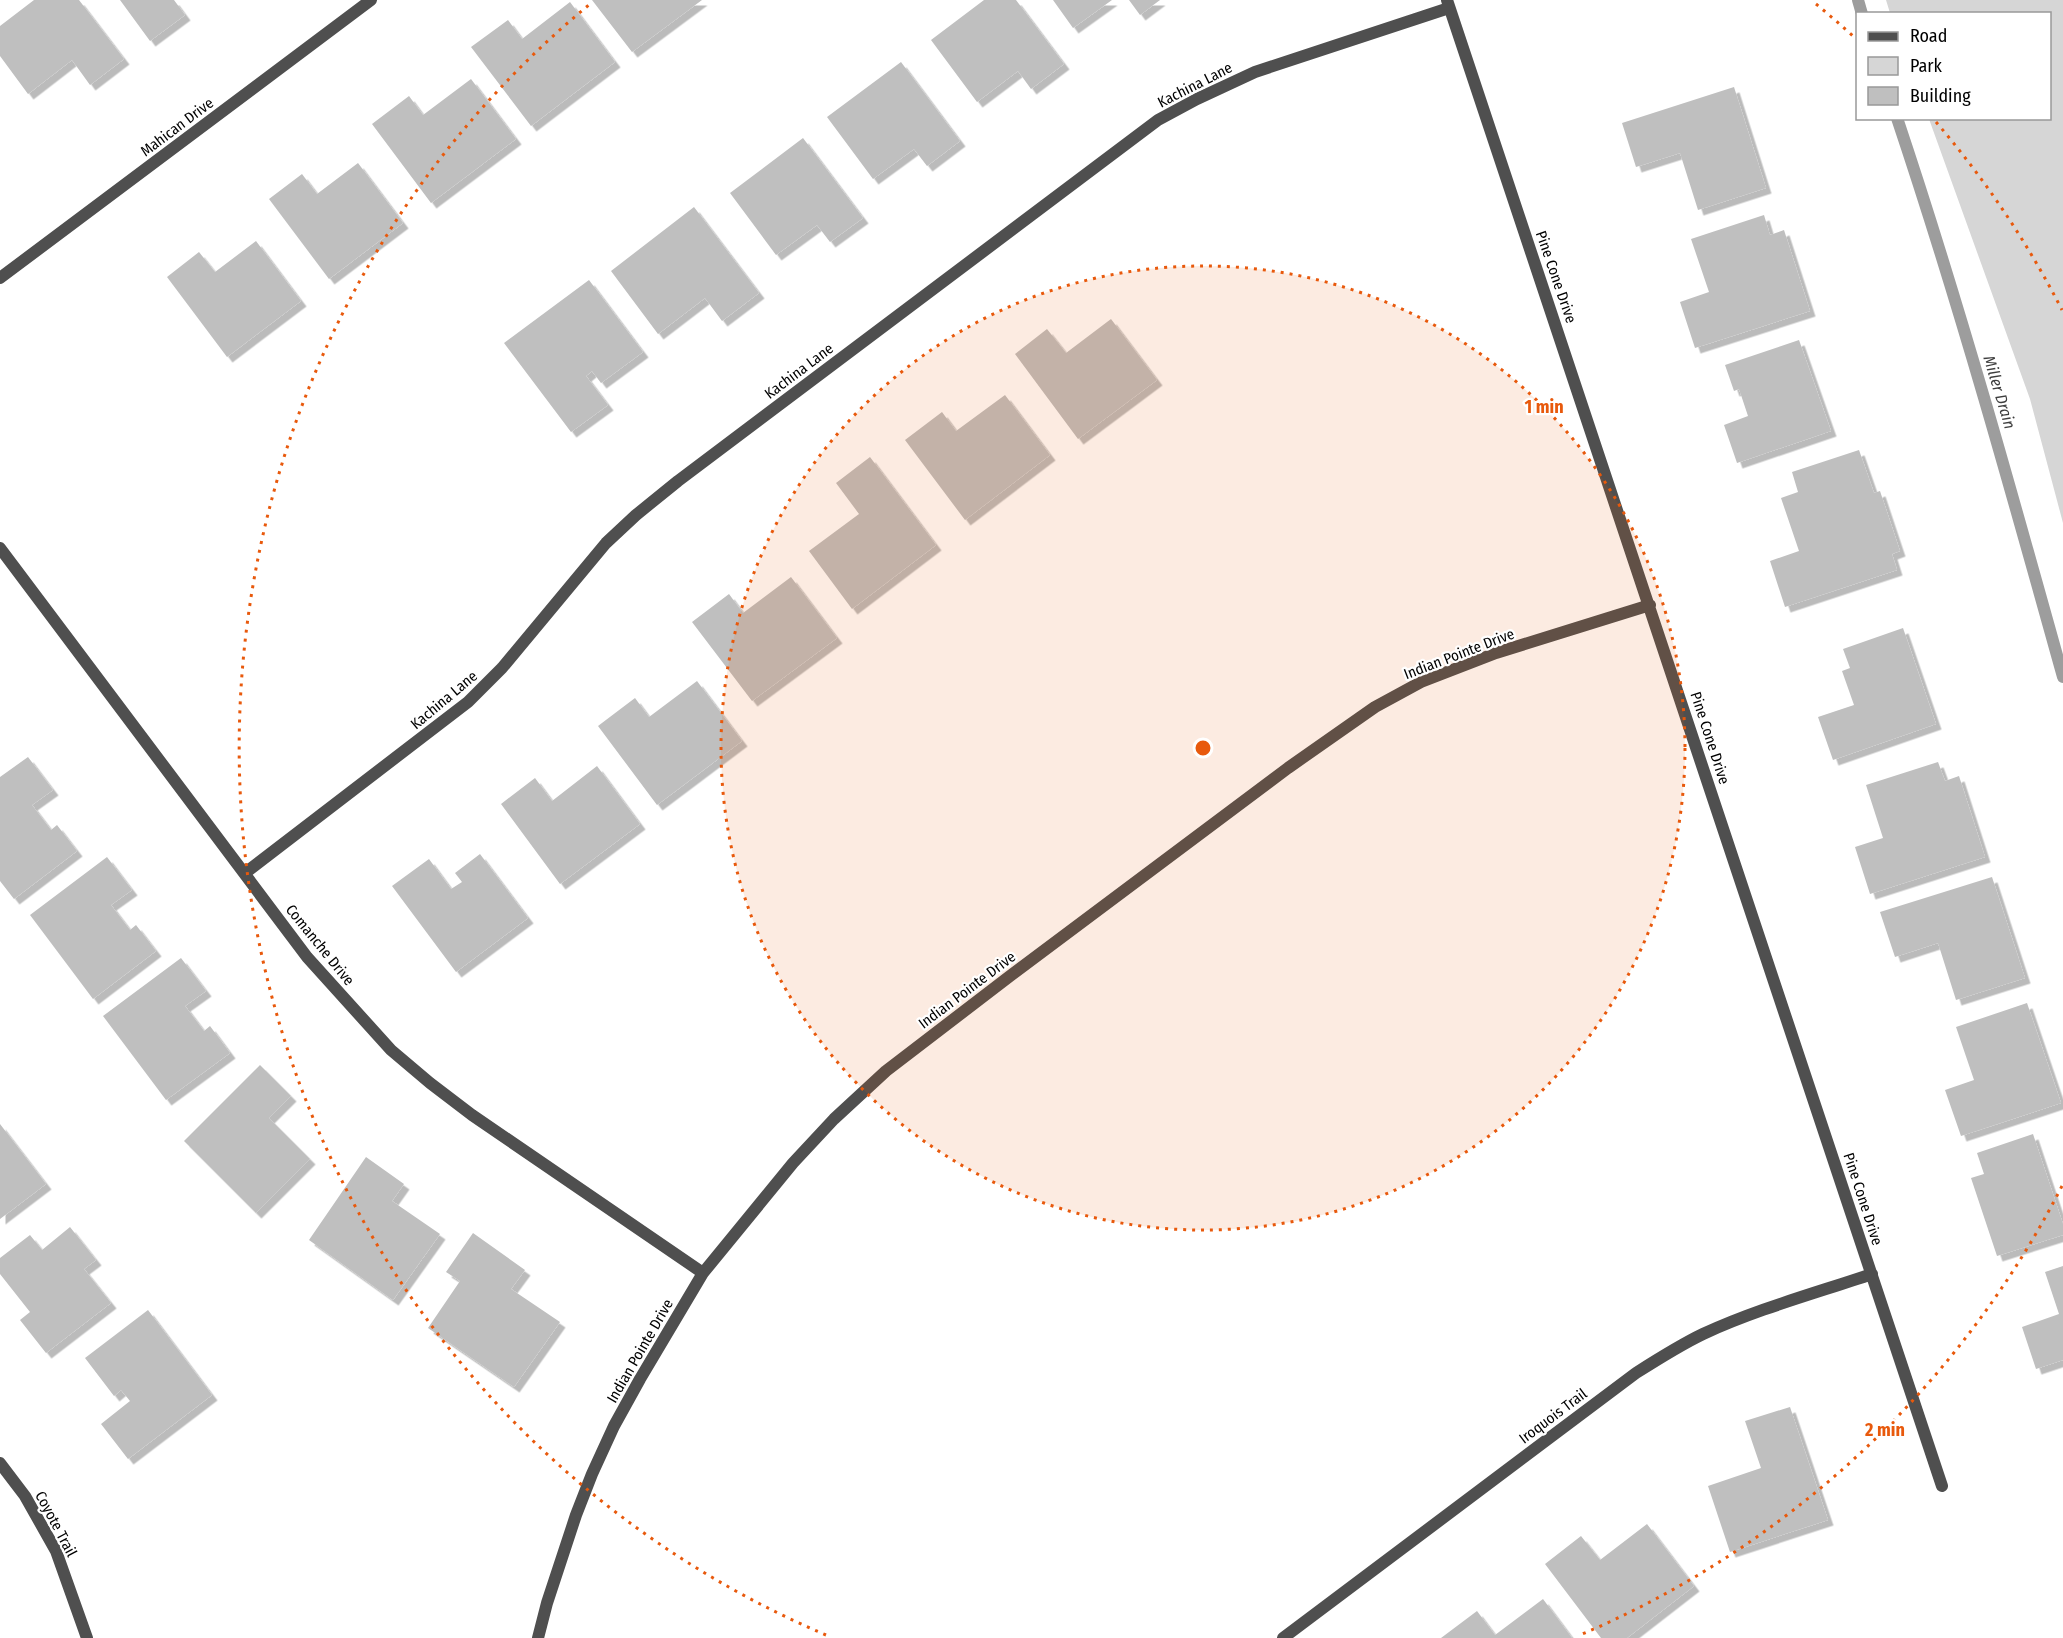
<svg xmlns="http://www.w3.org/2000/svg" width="2063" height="1638" viewBox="0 0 2063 1638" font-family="'Fira Sans Condensed',sans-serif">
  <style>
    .green { fill: #d6d6d6 }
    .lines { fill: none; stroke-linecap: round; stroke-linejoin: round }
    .stream { stroke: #9d9d9d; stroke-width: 12 }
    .building { fill: #bfbfbf; filter: url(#shadow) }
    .minor { stroke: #4f4f4f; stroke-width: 12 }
    .ring { fill: none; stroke: #e8590c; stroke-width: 3; stroke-dasharray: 3 6 }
    .labels { text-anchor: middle; stroke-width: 4.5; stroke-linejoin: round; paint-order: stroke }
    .street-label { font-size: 15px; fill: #000; stroke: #fff }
    .water-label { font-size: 16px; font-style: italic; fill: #3e3e3e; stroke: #fff }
    .centre { fill: #e8590c; stroke: #fff; stroke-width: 3 }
    .ring-label { font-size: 18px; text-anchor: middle; font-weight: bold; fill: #e8590c; stroke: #fff; stroke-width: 4.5; stroke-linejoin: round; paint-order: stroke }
  </style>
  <defs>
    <filter id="shadow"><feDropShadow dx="5.5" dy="5.5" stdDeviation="0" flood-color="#0004"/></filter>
  </defs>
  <rect width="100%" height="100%" fill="#fff"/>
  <!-- green -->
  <path class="green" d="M 1886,0 L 2063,0 L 2063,523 L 2030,399 L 1929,119 L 2050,118 L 2050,14 L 1890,13 Z"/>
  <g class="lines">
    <!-- stream -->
    <path class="stream" d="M 1858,0 L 1862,14
      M 1897,118 C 1959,303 2011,490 2063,677"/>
  </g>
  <!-- building -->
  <path class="building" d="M 34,0 L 79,0 L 124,59 L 90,85 L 72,60 L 28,94 L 0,56 L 0,26 Z
    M 120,0 L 174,0 L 185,15 L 150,41 Z
    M 592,0 L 702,0 L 632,52 Z
    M 984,0 L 1016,0 L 1064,64 L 1031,89 L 1018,71 L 977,102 L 931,40 Z
    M 1053,0 L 1112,0 L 1073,28 Z
    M 1129,0 L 1160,0 L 1140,15 Z
    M 570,2 L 615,62 L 531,126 L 471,47 L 508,20 L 522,39 Z
    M 901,62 L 960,141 L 927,166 L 914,149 L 873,179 L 827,117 Z
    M 471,79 L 516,139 L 431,203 L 372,124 L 409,96 L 423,115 Z
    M 1734,87 L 1766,188 L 1698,210 L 1680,153 L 1636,167 L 1622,123 Z
    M 803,138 L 863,218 L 830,242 L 817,225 L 776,255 L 730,193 Z
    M 358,163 L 403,223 L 329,279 L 269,199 L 302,174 L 317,194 Z
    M 694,207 L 759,293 L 722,321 L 705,298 L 658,334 L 611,271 Z
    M 1764,215 L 1770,235 L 1784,230 L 1810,311 L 1695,348 L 1680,302 L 1709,292 L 1691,239 Z
    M 256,241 L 301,301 L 227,357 L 167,277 L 199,252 L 215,272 Z
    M 589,280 L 643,352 L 601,383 L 592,371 L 586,376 L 608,405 L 571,432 L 504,343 Z
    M 1111,319 L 1157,380 L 1078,439 L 1015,354 L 1047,329 L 1066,353 Z
    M 1799,340 L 1831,431 L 1737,463 L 1724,425 L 1748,416 L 1739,389 L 1734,391 L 1725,365 Z
    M 1005,395 L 1050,455 L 965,520 L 905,440 L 942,412 L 956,431 Z
    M 1859,450 L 1874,493 L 1880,491 L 1900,551 L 1892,554 L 1897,570 L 1785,607 L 1770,561 L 1799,551 L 1781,498 L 1798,492 L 1792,472 Z
    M 870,457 L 936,545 L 852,609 L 809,551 L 859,514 L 836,483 Z
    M 791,577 L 837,638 L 752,701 L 692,622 L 729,594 L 743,613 Z
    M 1903,628 L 1936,724 L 1833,760 L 1818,717 L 1854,705 L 1842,671 L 1850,668 L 1843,649 Z
    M 697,681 L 742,741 L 657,805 L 598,726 L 635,698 L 649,717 Z
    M 28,757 L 53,790 L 32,805 L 51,830 L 57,825 L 77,851 L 14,899 L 0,881 L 0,777 Z
    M 1938,762 L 1945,781 L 1959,776 L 1985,857 L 1870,894 L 1855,847 L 1883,838 L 1866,785 Z
    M 597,766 L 640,824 L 560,884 L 501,804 L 535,778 L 552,801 Z
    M 480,854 L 528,918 L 456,972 L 392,886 L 429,859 L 451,889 L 462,882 L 455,873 Z
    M 107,857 L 132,890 L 111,905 L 130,930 L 136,925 L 156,951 L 93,999 L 30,915 Z
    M 1992,877 L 2025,978 L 1956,1000 L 1938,943 L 1895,957 L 1880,912 Z
    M 181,958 L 206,991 L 185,1006 L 204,1031 L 210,1026 L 230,1053 L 166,1100 L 103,1016 Z
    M 2027,1003 L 2061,1103 L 1961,1136 L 1945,1090 L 1974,1080 L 1956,1027 Z
    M 260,1065 L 291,1096 L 269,1118 L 310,1159 L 256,1213 L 184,1141 Z
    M 0,1124 L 46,1184 L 0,1219 Z
    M 2033,1134 L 2063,1224 L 2063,1235 L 1997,1256 L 1971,1178 L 1984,1174 L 1977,1153 Z
    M 366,1157 L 404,1184 L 392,1201 L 440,1234 L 393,1300 L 309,1240 Z
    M 70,1227 L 96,1260 L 84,1269 L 111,1303 L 46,1353 L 20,1320 L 30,1312 L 0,1274 L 0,1258 L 30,1235 L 42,1250 Z
    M 473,1233 L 525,1270 L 511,1289 L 560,1322 L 514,1387 L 428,1328 L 460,1281 L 446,1272 Z
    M 2063,1266 L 2063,1360 L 2036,1369 L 2022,1327 L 2059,1314 L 2045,1272 Z
    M 148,1310 L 212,1395 L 128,1459 L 101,1424 L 130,1401 L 121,1390 L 114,1396 L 85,1358 Z
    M 1790,1407 L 1828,1520 L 1730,1552 L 1708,1486 L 1761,1468 L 1745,1421 Z
    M 1647,1524 L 1694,1586 L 1627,1638 L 1601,1638 L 1545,1564 L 1581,1536 L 1600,1560 Z
    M 1543,1599 L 1572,1638 L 1441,1638 L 1477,1611 L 1495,1635 Z"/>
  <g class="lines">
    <!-- minor -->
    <path class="minor" d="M 1447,0 L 1942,1486
      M 0,278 L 371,0
      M 0,548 L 307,957 L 391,1050 L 430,1083 L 472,1115 L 703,1273
      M 245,873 L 468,702 L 502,668 L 606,543 L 636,515 L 678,481 L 1158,120 L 1197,99 L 1255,72 L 1449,8
      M 0,1463 L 25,1496 L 56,1551 L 87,1638
      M 538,1638 L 547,1603 L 576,1515 L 592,1474 L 614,1426 L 640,1379 L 703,1273 L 793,1163 L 834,1119 L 886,1071 L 1010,976 L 1288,768 L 1375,707 L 1421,682 L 1496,653 L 1650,605
      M 1283,1638 L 1636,1373 C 1658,1359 1680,1345 1703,1334 C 1757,1309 1816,1293 1872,1274"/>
  </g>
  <!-- distance rings -->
  <circle cx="1203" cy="748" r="482" fill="#e8590c" fill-opacity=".12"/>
  <g class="ring">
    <circle cx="1203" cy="748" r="482"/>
    <path d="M2062 1186A964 964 0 0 1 1580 1635M826 1635A964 964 0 0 1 590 4M1816 4A964 964 0 0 1 1854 37M1936 122A964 964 0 0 1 2062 310"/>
  </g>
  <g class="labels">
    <!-- street labels -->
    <g class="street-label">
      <text transform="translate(1195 85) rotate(-27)" y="5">Kachina Lane</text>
      <text transform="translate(177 127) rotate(-37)" y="5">Mahican Drive</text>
      <text transform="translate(1556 277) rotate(71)" y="5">Pine Cone Drive</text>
      <text transform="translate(799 371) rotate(-37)" y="5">Kachina Lane</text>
      <text transform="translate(1459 654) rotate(-21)" y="5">Indian Pointe Drive</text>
      <text transform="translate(444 700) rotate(-40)" y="5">Kachina Lane</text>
      <text transform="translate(1710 738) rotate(72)" y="5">Pine Cone Drive</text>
      <text transform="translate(320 945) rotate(51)" y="5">Comanche Drive</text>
      <text transform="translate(967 990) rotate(-37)" y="5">Indian Pointe Drive</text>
      <text transform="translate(1863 1199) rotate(72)" y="5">Pine Cone Drive</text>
      <text transform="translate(640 1351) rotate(-60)" y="5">Indian Pointe Drive</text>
      <text transform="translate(1553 1416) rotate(-37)" y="5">Iroquois Trail</text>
      <text transform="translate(56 1524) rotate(62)" y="5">Coyote Trail</text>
    </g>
    <!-- water labels -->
    <g class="water-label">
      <text transform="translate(2000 392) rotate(73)" y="6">Miller Drain</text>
    </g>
  </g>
  <circle cx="1203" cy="748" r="9" class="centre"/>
  <g class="ring-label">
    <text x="1544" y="413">1 min</text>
    <text x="1885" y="1436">2 min</text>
  </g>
  <!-- legend -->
  <rect x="1856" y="12" width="195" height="108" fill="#ffffff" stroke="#999999" stroke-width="1.5"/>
  <rect x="1868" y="32" width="30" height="9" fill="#4f4f4f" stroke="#999999" stroke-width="1.5"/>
  <text x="1910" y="42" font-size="18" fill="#000000">Road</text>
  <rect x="1868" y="57" width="30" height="18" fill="#d6d6d6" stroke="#999999" stroke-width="1.5"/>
  <text x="1910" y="72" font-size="18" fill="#000000">Park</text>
  <rect x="1868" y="87" width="30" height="18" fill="#bfbfbf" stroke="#999999" stroke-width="1.5"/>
  <text x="1910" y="102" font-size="18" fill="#000000">Building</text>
</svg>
